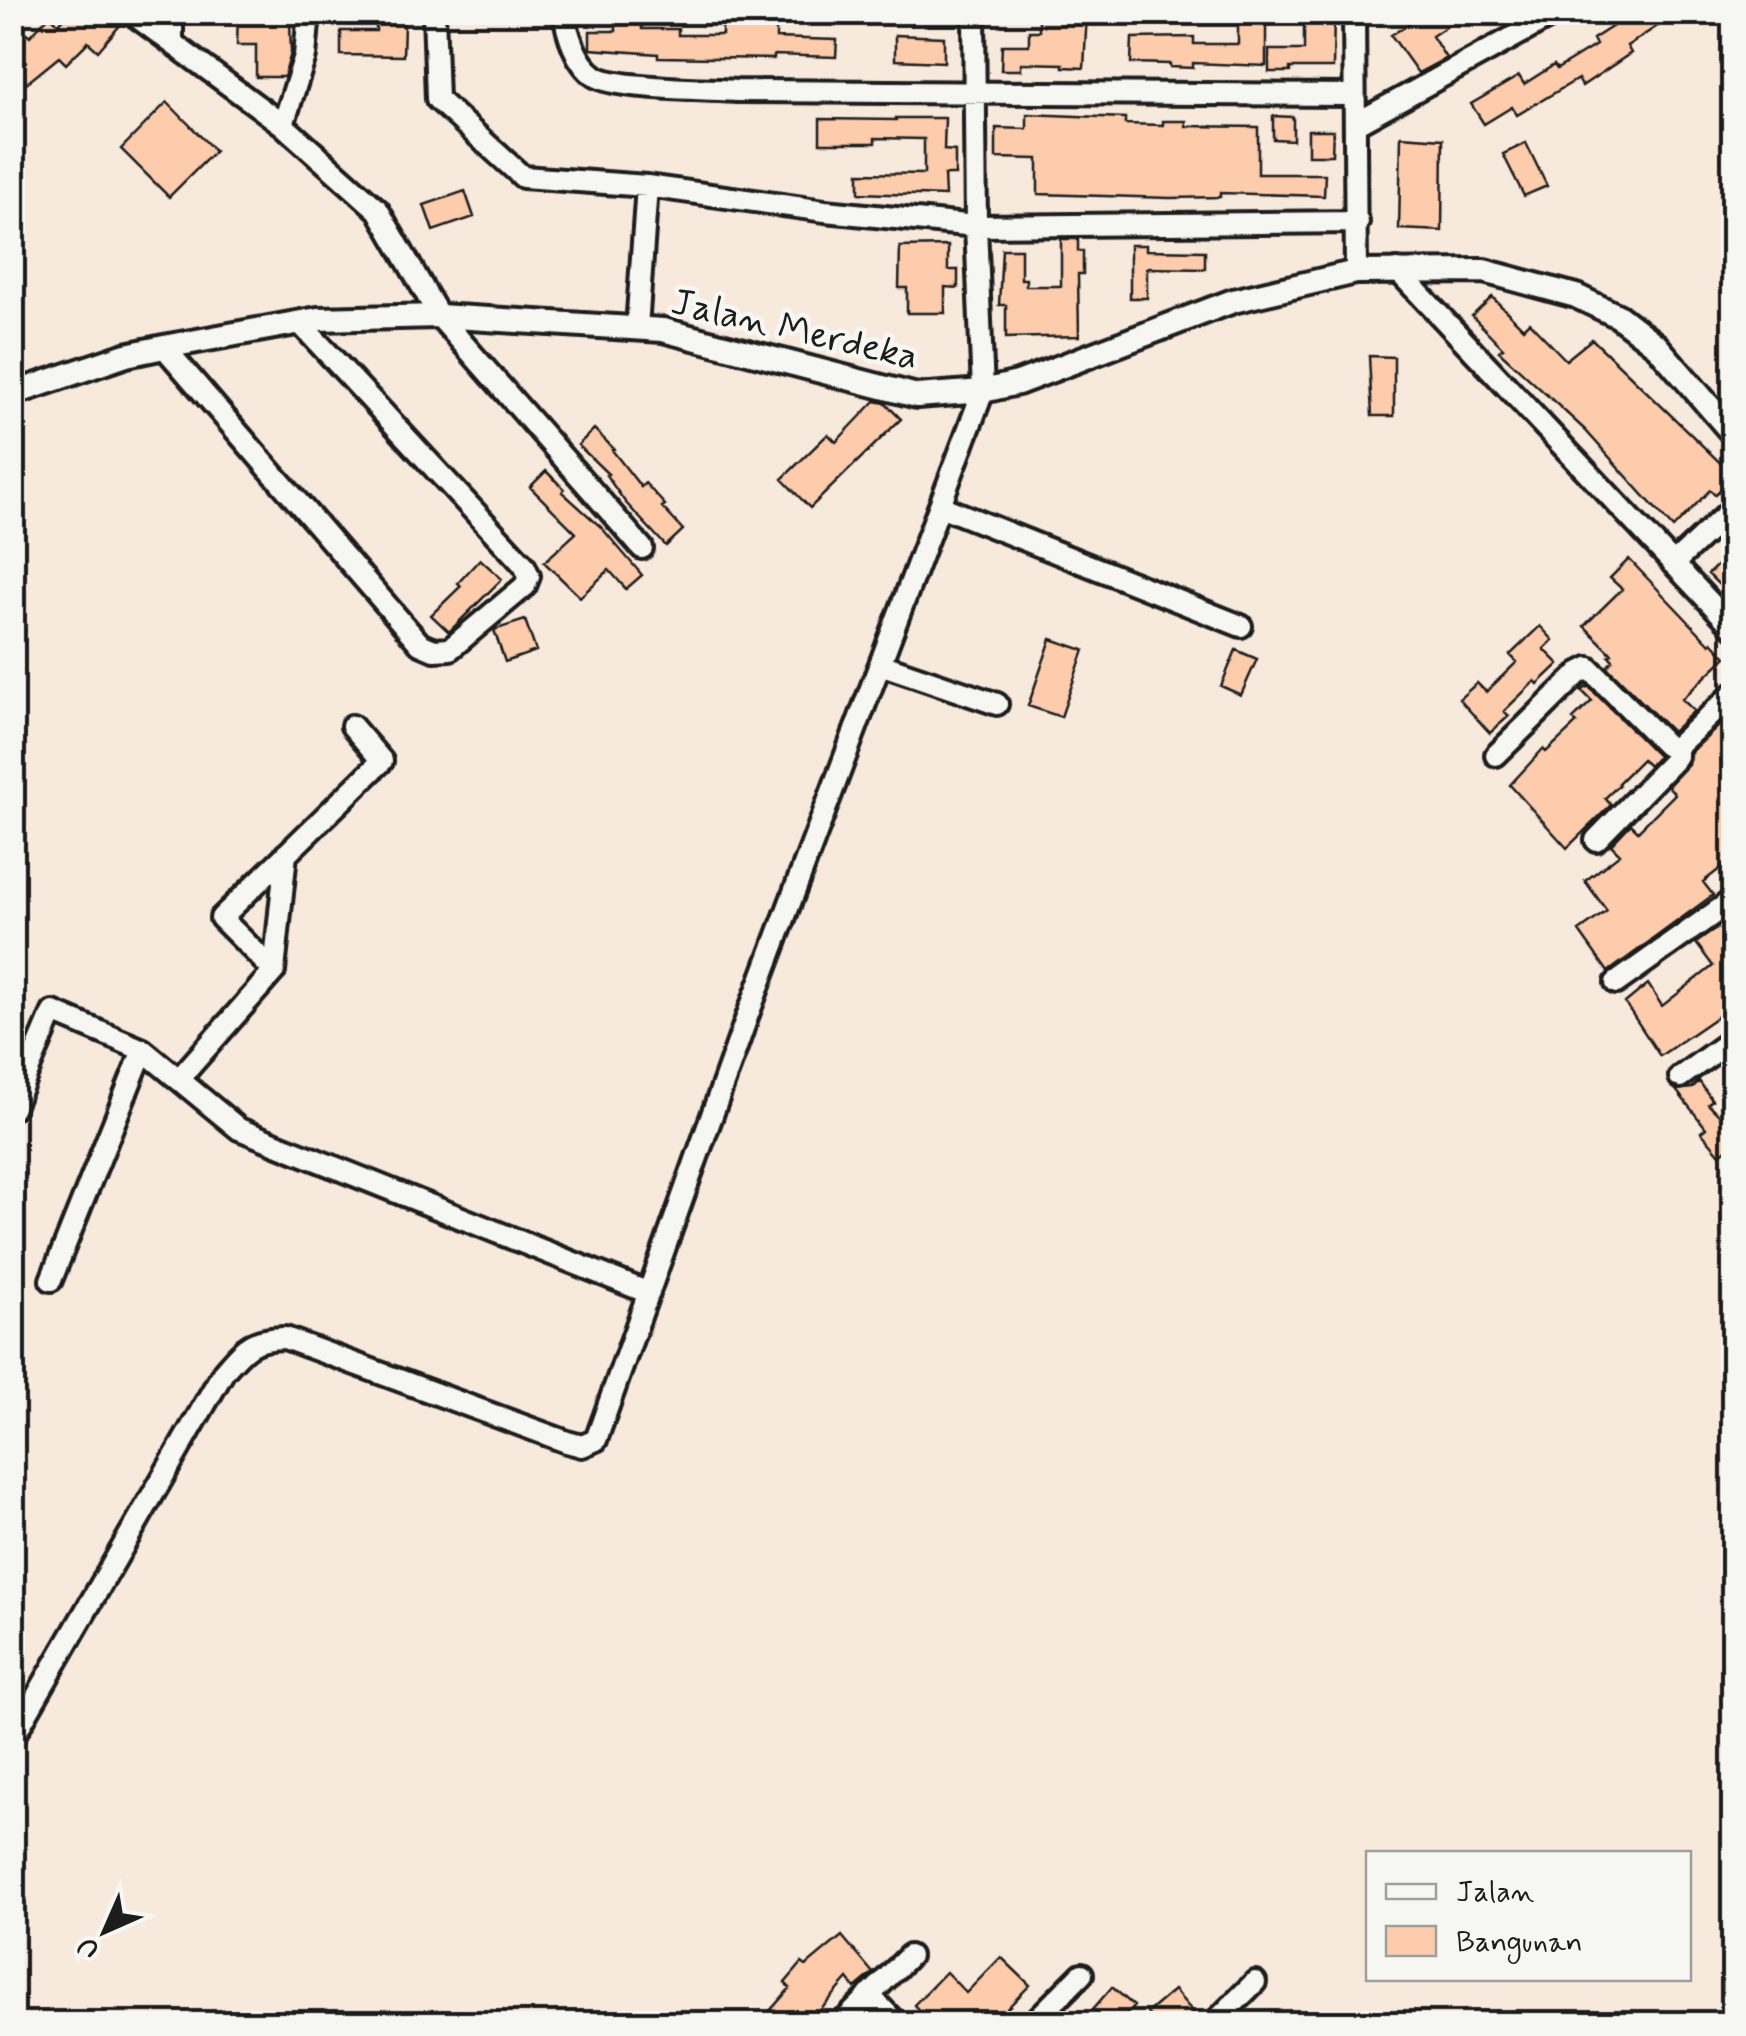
<svg xmlns="http://www.w3.org/2000/svg" width="1746" height="2036" viewBox="0 0 1746 2036" font-family="Mynerve,sans-serif">
  <style>
    .building { fill: #fdccac; stroke: #1c1c1c; stroke-width: 2.5 }
    .lines { fill: none; stroke-linecap: round; stroke-linejoin: round }
    .minor-casing { stroke: #1c1c1c; stroke-width: 28 }
    .tertiary-casing { stroke: #1c1c1c; stroke-width: 30 }
    .minor { stroke: #f6f6f2; stroke-width: 20 }
    .tertiary { stroke: #f6f6f2; stroke-width: 22 }
    .labels { text-anchor: middle; stroke-width: 9; stroke-linejoin: round; paint-order: stroke }
    .street-label { font-size: 38px; fill: #1c1c1c; stroke: #f6f6f2 }
  </style>
  <rect width="100%" height="100%" fill="#f8e9dd"/>
  <filter id="ink" filterUnits="userSpaceOnUse"><feTurbulence type="fractalNoise" baseFrequency=".01" numOctaves="2"/><feDisplacementMap in="SourceGraphic" scale="20" xChannelSelector="R" yChannelSelector="G"/><feConvolveMatrix kernelMatrix="1 2 1 2 8 2 1 2 1" color-interpolation-filters="sRGB"/></filter>
  <g filter="url(#ink)">
    <!-- building -->
    <path class="building" d="M 69,12 L 108,12 L 121,24 L 98,51 L 88,42 L 66,64 L 59,57 L 27,83 L 21,75 L 12,83 L 12,45 L 27,33 L 30,36 L 50,15 L 59,24 Z
      M 238,12 L 259,12 L 259,19 L 290,20 L 291,53 L 284,77 L 256,77 L 256,45 L 237,45 Z
      M 752,12 L 776,12 L 776,38 L 837,40 L 836,57 L 774,55 L 774,59 L 658,57 L 658,54 L 590,49 L 590,31 L 616,31 L 616,22 L 642,23 L 642,29 L 678,29 L 678,35 L 722,35 L 722,26 L 752,26 Z
      M 1039,12 L 1087,12 L 1084,68 L 1063,67 L 1063,64 L 1021,63 L 1021,70 L 1001,70 L 1002,45 L 1029,45 L 1029,31 L 1039,31 Z
      M 1238,12 L 1266,12 L 1266,66 L 1193,63 L 1193,68 L 1170,67 L 1170,64 L 1131,63 L 1132,38 L 1194,37 L 1194,44 L 1238,44 Z
      M 1304,12 L 1334,12 L 1333,68 L 1290,68 L 1290,72 L 1269,72 L 1269,50 L 1304,50 Z
      M 1401,12 L 1468,12 L 1432,36 L 1446,58 L 1418,73 L 1391,35 L 1409,24 Z
      M 1635,12 L 1679,12 L 1627,46 L 1631,53 L 1582,86 L 1578,79 L 1517,115 L 1512,107 L 1484,124 L 1471,104 L 1519,76 L 1524,84 L 1554,65 L 1557,69 L 1596,45 L 1593,39 Z
      M 376,24 L 404,24 L 403,56 L 341,55 L 341,31 L 376,31 Z
      M 895,35 L 944,37 L 944,62 L 895,60 Z
      M 167,102 L 215,151 L 169,197 L 121,149 Z
      M 1027,114 L 1125,118 L 1125,124 L 1163,125 L 1163,121 L 1186,121 L 1186,126 L 1258,127 L 1258,174 L 1325,174 L 1324,196 L 1220,193 L 1220,197 L 1170,198 L 1038,194 L 1038,159 L 996,158 L 996,128 L 1027,129 Z
      M 1273,116 L 1293,117 L 1293,140 L 1273,139 Z
      M 896,118 L 945,118 L 944,150 L 955,151 L 955,175 L 944,175 L 945,196 L 859,193 L 859,173 L 924,174 L 924,139 L 875,138 L 875,143 L 820,143 L 820,119 L 896,120 Z
      M 1308,130 L 1333,130 L 1332,155 L 1308,155 Z
      M 1401,136 L 1443,139 L 1442,231 L 1399,229 Z
      M 1526,143 L 1547,186 L 1524,196 L 1503,154 Z
      M 465,191 L 474,217 L 433,231 L 424,205 Z
      M 1061,239 L 1078,239 L 1078,251 L 1083,251 L 1083,274 L 1078,274 L 1079,336 L 1006,338 L 1006,305 L 999,305 L 1002,249 L 1021,249 L 1021,279 L 1026,279 L 1026,286 L 1061,286 Z
      M 1130,245 L 1146,245 L 1146,250 L 1205,251 L 1205,269 L 1147,268 L 1147,298 L 1130,298 Z
      M 948,246 L 948,270 L 958,270 L 958,288 L 945,287 L 945,313 L 907,313 L 907,288 L 899,288 L 900,247 Z
      M 1492,297 L 1523,328 L 1529,322 L 1566,360 L 1592,339 L 1734,476 L 1715,495 L 1710,490 L 1673,528 L 1585,430 L 1499,351 L 1503,348 L 1472,316 Z
      M 1369,356 L 1394,357 L 1394,416 L 1372,416 Z
      M 875,401 L 885,403 L 901,419 L 810,508 L 782,479 L 828,434 L 836,442 Z
      M 594,429 L 614,449 L 612,450 L 641,487 L 645,483 L 665,505 L 662,507 L 683,530 L 666,546 L 625,502 L 606,475 L 608,474 L 578,445 Z
      M 546,471 L 564,489 L 562,492 L 601,527 L 642,575 L 626,589 L 609,570 L 580,597 L 544,562 L 576,533 L 530,487 Z
      M 1734,549 L 1734,600 L 1708,574 Z
      M 480,559 L 502,579 L 449,632 L 431,615 L 461,586 L 458,583 Z
      M 1629,559 L 1710,644 L 1712,642 L 1726,657 L 1682,699 L 1694,711 L 1672,732 L 1607,667 L 1613,660 L 1609,656 L 1612,654 L 1584,626 L 1622,589 L 1610,578 Z
      M 525,620 L 536,651 L 505,662 L 494,630 Z
      M 1540,626 L 1553,640 L 1544,649 L 1559,664 L 1538,684 L 1535,681 L 1504,711 L 1509,716 L 1490,733 L 1459,699 L 1477,683 L 1486,692 L 1517,662 L 1510,655 Z
      M 1051,639 L 1084,650 L 1061,717 L 1028,706 Z
      M 1236,650 L 1257,659 L 1241,695 L 1221,686 Z
      M 1588,686 L 1658,756 L 1649,766 L 1642,759 L 1618,783 L 1619,785 L 1605,798 L 1611,805 L 1567,848 L 1510,785 L 1543,749 L 1546,752 L 1577,723 L 1573,719 L 1592,701 L 1582,691 Z
      M 1734,712 L 1734,858 L 1703,882 L 1713,895 L 1608,972 L 1579,931 L 1607,911 L 1585,881 L 1620,854 L 1611,845 L 1631,824 L 1638,831 L 1675,794 L 1668,786 L 1688,765 L 1690,753 Z
      M 1734,916 L 1734,1005 L 1660,1056 L 1625,1003 L 1648,984 L 1662,1006 L 1713,966 L 1696,943 Z
      M 1699,1081 L 1712,1100 L 1708,1104 L 1734,1130 L 1734,1143 L 1720,1154 L 1701,1132 L 1706,1128 L 1676,1090 L 1692,1088 Z
      M 842,1936 L 873,1973 L 855,1988 L 848,1979 L 808,2024 L 782,2024 L 769,2012 L 790,1988 L 785,1983 L 802,1963 L 806,1966 Z
      M 1001,1957 L 1030,1985 L 992,2024 L 932,2024 L 914,2005 L 946,1972 L 966,1993 Z
      M 1112,1987 L 1134,2006 L 1118,2024 L 1080,2024 Z
      M 1174,1990 L 1200,2020 L 1200,2024 L 1156,2024 L 1147,2013 Z"/>
    <g class="lines">
      <!-- minor casing -->
      <g class="minor-casing">
        <path id="minor" d="M 130,12 L 283,125 L 378,210 L 439,316 L 642,548
          M 434,12 L 437,99 L 523,177 L 647,186 L 825,211 L 976,226 L 1358,222
          M 564,12 C 567,33 576,63 595,76 C 613,89 710,89 737,91 L 1353,95
          M 1354,12 L 1356,272
          M 12,13 L 13,12
          M 172,42 L 172,12
          M 1355,124 L 1559,12
          M 283,125 L 305,56 L 309,12
          M 1397,270 L 1734,628
          M 637,328 L 647,186
          M 164,347 L 420,644 L 434,650 L 450,649 L 525,586 L 529,576 L 524,565 L 299,322
          M 940,506 L 1241,626
          M 1673,564 L 1734,507
          M 880,664 L 997,704
          M 1496,755 L 1579,673 L 1589,668 L 1666,745 L 1674,749 L 1734,693
          M 1596,840 L 1673,761 L 1677,756 L 1674,749
          M 274,971 L 286,854
          M 1616,983 L 1734,899
          M 1680,1077 L 1734,1038
          M 179,1079 L 274,971 L 221,918 L 382,761 L 352,726
          M 12,1109 L 53,1012 L 143,1050 L 239,1129 L 649,1293
          M 51,1280 L 143,1050
          M 12,1739 L 224,1371 C 246,1346 251,1339 285,1338 L 567,1442 L 582,1446 L 596,1440 L 747,1017 L 983,391 L 976,226 L 974,12
          M 869,1995 L 897,2024
          M 841,2024 L 909,1956
          M 1032,2024 L 1082,1974
          M 1213,2024 L 1255,1982"/>
      </g>
      <!-- tertiary casing -->
      <g class="tertiary-casing">
        <path id="tertiary" d="M 12,394 L 126,355 L 164,347 L 318,319 L 439,316 L 663,330 L 917,396 L 983,391 L 1018,383 L 1233,301 L 1356,272 L 1484,271 L 1576,296 L 1618,316 L 1657,346 L 1734,435"/>
      </g>
      <!-- minor -->
      <use href="#minor" class="minor"/>
      <!-- tertiary -->
      <use href="#tertiary" class="tertiary"/>
    </g>
  </g>
  <g class="labels">
    <!-- street labels -->
    <g class="street-label">
      <text transform="translate(795 328) rotate(13)" y="13">Jalan Merdeka</text>
    </g>
  </g>
  <!-- margin -->
  <rect width="1746" height="2036" fill="none" stroke="#f6f6f2" stroke-width="50"/>
  <rect x="25" y="25" width="1696" height="1986" fill="none" stroke="#1c1c1c" stroke-width="4" filter="url(#ink)"/>
  <!-- legend -->
  <rect x="1366" y="1851" width="325" height="130" fill="#f6f6f2" stroke="#9f9f9c" stroke-width="2.5"/>
  <rect x="1386" y="1884" width="50" height="15" fill="#f6f6f2" stroke="#9f9f9c" stroke-width="2.5"/>
  <text x="1456" y="1901" font-size="30" fill="#1c1c1c">Jalan</text>
  <rect x="1386" y="1926" width="50" height="30" fill="#fdccac" stroke="#9f9f9c" stroke-width="2.5"/>
  <text x="1456" y="1951" font-size="30" fill="#1c1c1c">Bangunan</text>
  <!-- north arrow -->
  <g transform="translate(105 1931) rotate(225)" stroke="#f6f6f2" stroke-width="8" paint-order="stroke">
  <path d="M0-8L18 38L0 25L-18 38Z" fill="#1c1c1c"/>
  <text y="-15" font-size="28" font-weight="bold" text-anchor="middle" fill="#1c1c1c">U</text>
  </g>
</svg>
